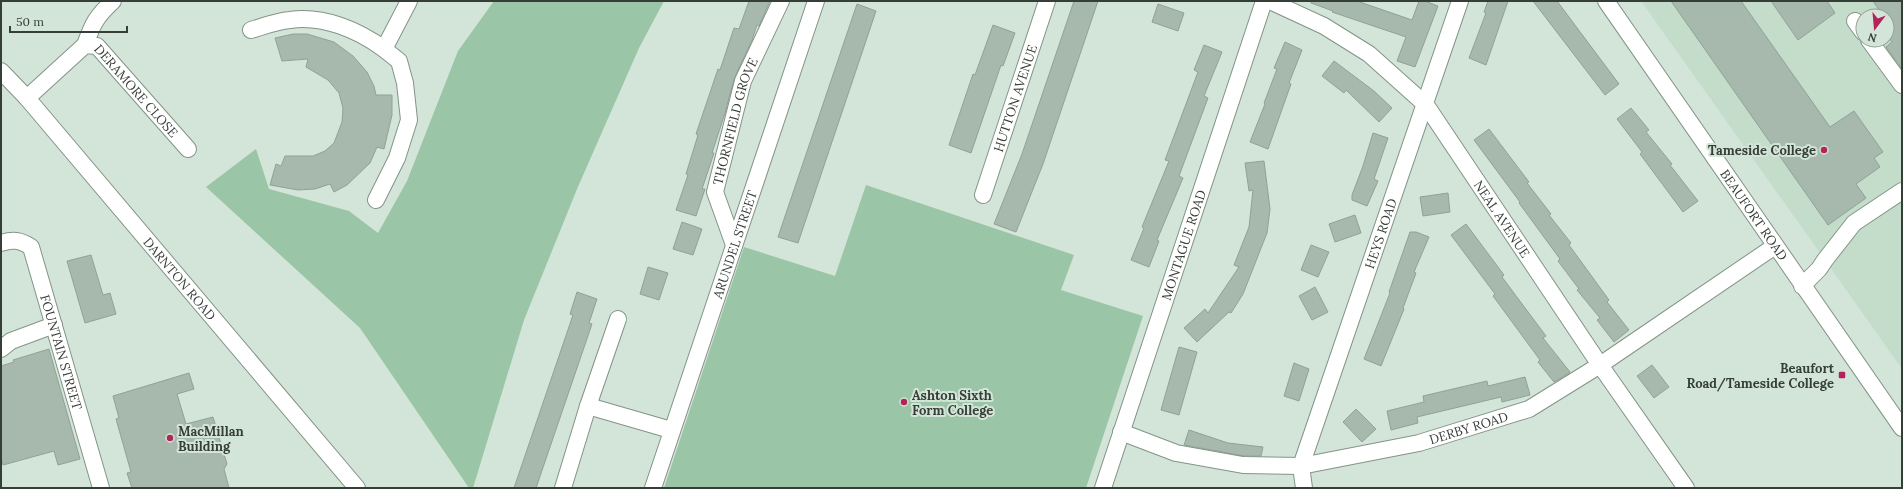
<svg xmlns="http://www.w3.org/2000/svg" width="1903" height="489" viewBox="0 0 1903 489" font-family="Lora,serif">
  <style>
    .built { fill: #c3ddca; fill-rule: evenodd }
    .green { fill: #9ac5a6 }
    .building { fill: #a7b9ac; stroke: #91a295 }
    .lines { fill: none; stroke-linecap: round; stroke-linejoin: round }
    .minor-casing { stroke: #839487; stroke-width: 18 }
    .minor { stroke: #fff; stroke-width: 16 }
    .poi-dot { fill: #b2245a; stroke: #d3e5d8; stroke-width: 1.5 }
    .labels { text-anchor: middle; stroke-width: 4; stroke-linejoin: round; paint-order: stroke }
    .street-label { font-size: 13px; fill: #363e38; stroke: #d3e5d8 }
    .poi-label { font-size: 13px; font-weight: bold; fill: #363e38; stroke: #d3e5d8; text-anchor: end }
  </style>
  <rect width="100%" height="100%" fill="#d3e5d8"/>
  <!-- built -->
  <path class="built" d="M 1641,1 L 1902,1 L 1902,369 L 1825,260 ZM 1863,16 L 1887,16 L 1887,40 L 1863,40 Z"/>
  <!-- green -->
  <path class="green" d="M 494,1 L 664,1 L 639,48 L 577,189 L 524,320 L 473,488 L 469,488 L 360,328 L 206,187 L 256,149 L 269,189 L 349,211 L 378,233 L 407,181 L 458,51 Z
    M 866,185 L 1074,255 L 1061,290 L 1143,316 L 1086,488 L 664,488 L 744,247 L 835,276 Z"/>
  <!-- building -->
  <path class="building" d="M 749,1 L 770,1 L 759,26 L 757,25 L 752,40 L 734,79 L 725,113 L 712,153 L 714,153 L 702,189 L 705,189 L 696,216 L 676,210 L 688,175 L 686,174 L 698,135 L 696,134 L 718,69 L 720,70 L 734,28 L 739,29 Z
    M 1074,1 L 1098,1 L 1043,164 L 1016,232 L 994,224 L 1022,154 Z
    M 1311,1 L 1357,1 L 1412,20 L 1419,1 L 1425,1 L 1438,6 L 1415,67 L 1397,61 L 1406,37 L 1332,12 L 1333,11 L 1311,3 Z
    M 1488,1 L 1508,1 L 1486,65 L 1469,58 L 1486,13 L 1484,12 Z
    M 1533,1 L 1557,1 L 1619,84 L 1605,95 Z
    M 1671,1 L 1741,1 L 1830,127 L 1854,111 L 1883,152 L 1874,158 L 1880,167 L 1856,184 L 1866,198 L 1828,225 Z
    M 1771,1 L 1827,1 L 1835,13 L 1798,40 Z
    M 1873,1 L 1902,1 L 1902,69 L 1886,47 L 1892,42 L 1887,34 L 1887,16 L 1883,16 Z
    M 857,4 L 876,11 L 798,243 L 778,237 Z
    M 1158,4 L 1184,13 L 1178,31 L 1152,22 Z
    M 993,25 L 1015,33 L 1003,66 L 1001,65 L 971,153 L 949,145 L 973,74 L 975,75 Z
    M 293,34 L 307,34 L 334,42 L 353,56 L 367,72 L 374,86 L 376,95 L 392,95 L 392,115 L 384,149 L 377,147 L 370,163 L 347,185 L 334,192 L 330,184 L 315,189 L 298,190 L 270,185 L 276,164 L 281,166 L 285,156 L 313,156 L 325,151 L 334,143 L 342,122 L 343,108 L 339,93 L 328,80 L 306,67 L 308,59 L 282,61 L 275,38 Z
    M 1285,42 L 1302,50 L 1289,83 L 1291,84 L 1268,149 L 1250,142 L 1265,104 L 1264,103 L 1277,69 L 1274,68 Z
    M 1204,45 L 1222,52 L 1204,96 L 1208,98 L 1179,176 L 1183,178 L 1157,240 L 1159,241 L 1149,267 L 1131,260 L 1144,228 L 1142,227 L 1169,161 L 1165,160 L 1198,72 L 1194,70 Z
    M 1334,61 L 1374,91 L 1392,108 L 1379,122 L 1346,90 L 1344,93 L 1322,76 Z
    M 1631,108 L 1649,130 L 1646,132 L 1672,164 L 1670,165 L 1698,201 L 1683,212 L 1640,154 L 1642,152 L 1617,119 Z
    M 1489,129 L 1529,182 L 1527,183 L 1551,214 L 1549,215 L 1571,243 L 1569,245 L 1609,300 L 1607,302 L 1629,330 L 1614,342 L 1597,320 L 1600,318 L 1577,290 L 1579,289 L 1558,261 L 1560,259 L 1519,203 L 1520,202 L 1474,140 Z
    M 1373,133 L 1388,138 L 1374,179 L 1378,181 L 1367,206 L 1352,200 L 1352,195 L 1363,166 Z
    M 1264,161 L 1270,209 L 1267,233 L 1243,294 L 1231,313 L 1229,312 L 1197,342 L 1184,328 L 1205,309 L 1208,313 L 1239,267 L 1234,265 L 1249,227 L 1253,190 L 1249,191 L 1245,163 Z
    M 1448,193 L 1450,212 L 1423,216 L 1420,197 Z
    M 1355,215 L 1361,233 L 1335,242 L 1329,224 Z
    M 682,222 L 702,229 L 693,255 L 673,249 Z
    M 1466,224 L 1504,275 L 1502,277 L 1546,336 L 1543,338 L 1570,372 L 1569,373 L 1554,382 L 1538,362 L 1540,360 L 1493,296 L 1495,294 L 1451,235 Z
    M 1410,232 L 1416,232 L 1429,237 L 1414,272 L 1416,273 L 1403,308 L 1404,309 L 1381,366 L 1364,359 L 1390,293 L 1389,292 Z
    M 1311,245 L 1329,252 L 1318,277 L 1301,270 Z
    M 91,255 L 103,295 L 110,293 L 116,314 L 85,323 L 67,261 Z
    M 648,267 L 668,273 L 659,300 L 640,294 Z
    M 1315,287 L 1328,312 L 1312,320 L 1299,296 Z
    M 577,292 L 597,299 L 589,323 L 592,324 L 536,488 L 514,488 L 573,315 L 570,314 Z
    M 1179,347 L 1197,352 L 1179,415 L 1161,410 Z
    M 49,349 L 80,459 L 58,465 L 54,451 L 3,465 L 1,457 L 1,366 L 14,362 L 13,360 Z
    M 1294,363 L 1309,369 L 1299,401 L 1284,396 Z
    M 1652,365 L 1669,387 L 1654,398 L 1637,376 Z
    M 189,373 L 194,389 L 177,394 L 186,424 L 213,417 L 227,464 L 224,469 L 229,488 L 132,488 L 127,473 L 131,472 L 116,419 L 119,418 L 113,396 Z
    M 1525,377 L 1530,395 L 1502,402 L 1501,397 L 1417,417 L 1418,423 L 1391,430 L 1387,411 L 1424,402 L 1423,396 L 1487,381 L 1488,386 Z
    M 1356,409 L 1376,429 L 1362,442 L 1343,422 Z
    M 1189,430 L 1228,443 L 1263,447 L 1261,456 L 1244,456 L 1184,445 Z"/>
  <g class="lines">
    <!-- minor casing -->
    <g class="minor-casing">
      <g id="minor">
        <path id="s1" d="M 1270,1 L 1324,26 L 1369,54 L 1426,105 L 1600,365 L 1686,488"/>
        <path id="s2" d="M 1606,1 L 1902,428"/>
        <path d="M 1855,21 L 1863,32"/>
        <path d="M 251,30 C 264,26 277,21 290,20 C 323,15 358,30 384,49"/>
        <path d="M 1869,40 L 1902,85"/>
        <path d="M 85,45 C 93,23 96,17 113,1"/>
        <path id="s3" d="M 1,71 L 27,98 L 357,488"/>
        <path id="s4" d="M 27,98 L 85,45 L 97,46 L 188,149"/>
        <path id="s5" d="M 983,195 L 1047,1"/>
        <path d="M 376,200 L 397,158 L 409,120 L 405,83 L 399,61 L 384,49 L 409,1"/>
        <path id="s6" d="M 1,243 C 13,239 20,240 31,247 L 101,488"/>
        <path id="s7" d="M 734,245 L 715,192 L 743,81 L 781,1"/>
        <path d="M 1802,286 L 1819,269 L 1825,260 L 1854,223 L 1902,191"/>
        <path d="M 1,349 L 11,341 L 54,325"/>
        <path d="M 588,406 L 618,319"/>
        <path id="s8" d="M 1121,432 L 1176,453 L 1243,465 L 1301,466 L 1419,443 L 1529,409 L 1600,365 L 1775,246"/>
        <path d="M 563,488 L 588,406 L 671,430"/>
        <path id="s9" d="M 653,488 L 816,1"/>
        <path id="s10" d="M 1103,488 L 1264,1"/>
        <path id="s11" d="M 1304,488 L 1301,466 L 1460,1"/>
      </g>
    </g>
    <!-- minor -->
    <use href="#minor" class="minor"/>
  </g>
  <!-- markers -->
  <g class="poi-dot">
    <circle cx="1824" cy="150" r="4"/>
    <rect x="1838" y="371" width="8" height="8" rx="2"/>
    <circle cx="904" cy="402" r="4"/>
    <circle cx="170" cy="438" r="4"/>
  </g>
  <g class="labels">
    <!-- street labels -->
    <g class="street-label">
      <text dy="5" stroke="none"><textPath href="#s4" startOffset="150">DERAMORE CLOSE</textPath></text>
      <text dy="5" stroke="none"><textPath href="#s5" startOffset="102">HUTTON AVENUE</textPath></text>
      <text dy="5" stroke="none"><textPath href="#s7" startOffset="130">THORNFIELD GROVE</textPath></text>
      <text dy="5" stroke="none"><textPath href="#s2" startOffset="260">BEAUFORT ROAD</textPath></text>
      <text dy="5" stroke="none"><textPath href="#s1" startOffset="326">NEAL AVENUE</textPath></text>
      <text dy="5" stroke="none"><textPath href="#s11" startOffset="268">HEYS ROAD</textPath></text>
      <text dy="5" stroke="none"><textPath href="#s9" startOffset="257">ARUNDEL STREET</textPath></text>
      <text dy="5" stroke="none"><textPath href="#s10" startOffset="256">MONTAGUE ROAD</textPath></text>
      <text dy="5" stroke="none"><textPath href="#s3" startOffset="274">DARNTON ROAD</textPath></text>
      <text dy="5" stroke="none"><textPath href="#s6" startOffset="141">FOUNTAIN STREET</textPath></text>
      <text dy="5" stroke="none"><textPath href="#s8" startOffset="357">DERBY ROAD</textPath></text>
    </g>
    <!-- poi labels -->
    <g class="poi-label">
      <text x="1816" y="155">Tameside College</text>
      <text x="1834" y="373">Beaufort<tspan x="1834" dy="15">Road/Tameside College</tspan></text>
      <text x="912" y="400" text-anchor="start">Ashton Sixth<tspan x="912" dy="15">Form College</tspan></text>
      <text x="178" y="436" text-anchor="start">MacMillan<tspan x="178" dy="15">Building</tspan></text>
    </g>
  </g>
  <!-- border -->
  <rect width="1903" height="489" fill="none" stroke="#363e38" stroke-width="4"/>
  <!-- north arrow -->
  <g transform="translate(1875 28) rotate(196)"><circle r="19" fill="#d3e5d8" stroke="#94a298"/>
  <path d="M0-3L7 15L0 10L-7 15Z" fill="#b2245a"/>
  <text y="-6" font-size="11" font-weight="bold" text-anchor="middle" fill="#363e38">N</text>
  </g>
  <!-- scale -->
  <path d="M10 26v6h117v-6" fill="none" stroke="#363e38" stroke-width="2"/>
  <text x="16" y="26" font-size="12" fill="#363e38" stroke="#d3e5d8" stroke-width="3" paint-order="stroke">50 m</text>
</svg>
